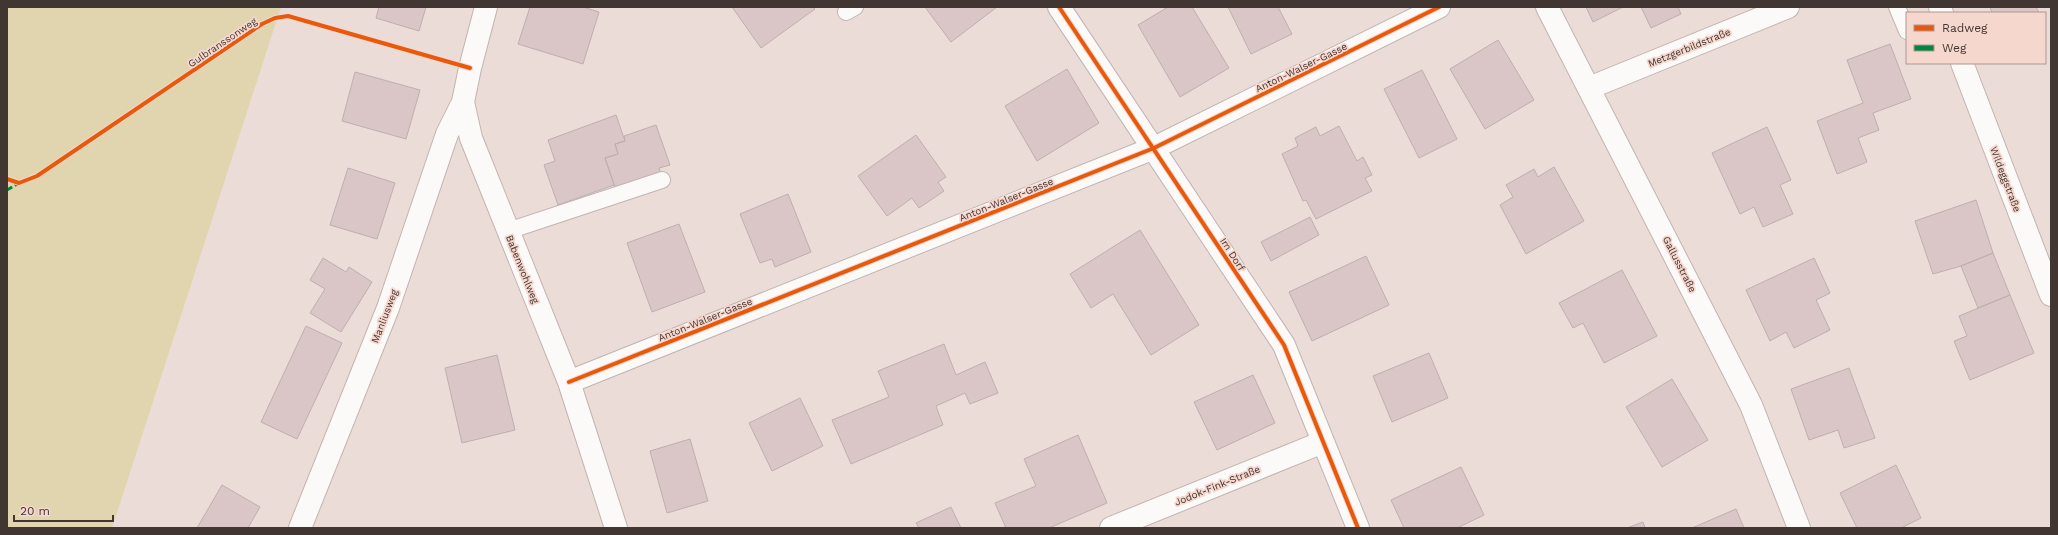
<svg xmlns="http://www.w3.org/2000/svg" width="2058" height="535" viewBox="0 0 2058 535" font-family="'Work Sans',sans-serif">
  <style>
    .green { fill: #e0d5ae }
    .building { fill: #dbc6c7; stroke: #bdafaf }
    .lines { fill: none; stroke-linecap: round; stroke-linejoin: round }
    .service-casing { stroke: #c1b4b0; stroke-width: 18 }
    .minor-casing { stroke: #c1b4b0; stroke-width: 24 }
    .service { stroke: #fcfaf9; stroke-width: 16 }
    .minor { stroke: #fcfaf9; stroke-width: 22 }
    .quiet { stroke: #00873e; stroke-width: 3; stroke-dasharray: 6 3; stroke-linecap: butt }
    .cycleway-casing { stroke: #f5d7ce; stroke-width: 6 }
    .cycleway { stroke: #e8590c; stroke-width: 4 }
    .labels { text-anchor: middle; stroke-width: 3.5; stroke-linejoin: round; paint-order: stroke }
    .street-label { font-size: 10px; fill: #423632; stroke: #f5d7ce }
  </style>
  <rect width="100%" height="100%" fill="#ecdcd7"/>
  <!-- green -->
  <path class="green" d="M 7,7 L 281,7 L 112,528 L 7,528 Z"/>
  <!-- building -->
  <path class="building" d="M 379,7 L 426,7 L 419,31 L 376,18 Z
    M 530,7 L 583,7 L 599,12 L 583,64 L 518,44 Z
    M 732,7 L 813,7 L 815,9 L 761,48 Z
    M 925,7 L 997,7 L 951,42 Z
    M 1168,7 L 1192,7 L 1229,68 L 1180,97 L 1138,25 Z
    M 1228,7 L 1278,7 L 1292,34 L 1251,54 Z
    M 1586,7 L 1623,7 L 1593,22 Z
    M 1641,7 L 1678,7 L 1681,14 L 1651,28 Z
    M 1990,7 L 2036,7 L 2039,13 L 1992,13 Z
    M 1498,40 L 1534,100 L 1485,129 L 1450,69 Z
    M 1890,44 L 1911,99 L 1873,113 L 1879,130 L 1858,138 L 1867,162 L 1837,174 L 1817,121 L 1863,103 L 1847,60 Z
    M 1067,69 L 1099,123 L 1037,161 L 1005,106 Z
    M 1422,70 L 1457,139 L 1419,158 L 1384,89 Z
    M 355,72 L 420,90 L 406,139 L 342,121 Z
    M 616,115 L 625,141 L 615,144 L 618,154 L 605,158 L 614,185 L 558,205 L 544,165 L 555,161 L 548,140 Z
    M 656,125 L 670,165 L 659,168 L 661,174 L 616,190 L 605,158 L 618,154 L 615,144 L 625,141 L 624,136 Z
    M 1339,126 L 1357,161 L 1363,157 L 1372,175 L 1365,178 L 1372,191 L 1316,219 L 1306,200 L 1303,201 L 1282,154 L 1298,146 L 1295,138 L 1316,127 L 1320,136 Z
    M 1767,127 L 1791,180 L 1780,185 L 1793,214 L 1763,227 L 1754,207 L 1740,214 L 1712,153 Z
    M 916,135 L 946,177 L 938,182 L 944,191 L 919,208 L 912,198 L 887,216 L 858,176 Z
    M 1554,167 L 1584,221 L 1526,254 L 1500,205 L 1513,197 L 1506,185 L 1534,169 L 1538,177 Z
    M 348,168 L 395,183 L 377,239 L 330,225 Z
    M 788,194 L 811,252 L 775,267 L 772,259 L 760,263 L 740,214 Z
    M 1976,200 L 1993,253 L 1961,266 L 1933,274 L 1915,221 Z
    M 1310,217 L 1319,235 L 1271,261 L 1261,242 Z
    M 679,224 L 705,292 L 652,312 L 627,243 Z
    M 1140,230 L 1199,325 L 1151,355 L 1113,294 L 1091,308 L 1070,274 Z
    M 1993,253 L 2010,295 L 1978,308 L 1961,266 Z
    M 1366,256 L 1389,305 L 1312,341 L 1289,292 Z
    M 323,258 L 346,272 L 349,267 L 372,282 L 341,332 L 310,313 L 325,289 L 310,280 Z
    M 1814,258 L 1830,293 L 1816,300 L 1830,330 L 1794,348 L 1786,332 L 1770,341 L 1746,290 Z
    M 1622,270 L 1657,336 L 1604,363 L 1583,323 L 1573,328 L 1559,303 Z
    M 2010,295 L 2034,353 L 1970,380 L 1954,341 L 1967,336 L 1959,316 Z
    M 306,326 L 342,343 L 297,439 L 261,422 Z
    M 944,344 L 956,375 L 985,362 L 998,393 L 970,404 L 965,393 L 936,406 L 943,425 L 851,464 L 832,420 L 889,397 L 878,371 Z
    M 1429,353 L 1448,398 L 1392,422 L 1373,376 Z
    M 497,355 L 515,430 L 462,443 L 445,368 Z
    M 1849,368 L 1875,438 L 1844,448 L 1838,430 L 1809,440 L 1791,389 Z
    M 1253,375 L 1275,423 L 1217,450 L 1194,402 Z
    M 1672,379 L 1708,440 L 1662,467 L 1626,407 Z
    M 800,398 L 823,446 L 772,471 L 749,423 Z
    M 1078,435 L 1107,503 L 1049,528 L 1006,528 L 995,503 L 1036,486 L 1024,459 Z
    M 690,439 L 708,501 L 667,513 L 650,451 Z
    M 1896,465 L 1921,518 L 1901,528 L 1857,528 L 1840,493 Z
    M 1461,467 L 1484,515 L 1457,528 L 1404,528 L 1391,500 Z
    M 222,485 L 260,507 L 248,528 L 197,528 Z
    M 951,507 L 961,528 L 919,528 L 916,523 Z
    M 1736,509 L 1744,528 L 1692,528 Z
    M 1643,522 L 1645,528 L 1627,528 Z"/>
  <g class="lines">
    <!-- service casing -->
    <g class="service-casing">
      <path id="service" d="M 1897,7 L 1907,31
        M 846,12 L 855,7
        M 508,231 L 662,180"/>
    </g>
    <!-- minor casing -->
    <g class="minor-casing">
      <path id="minor" d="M 486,7 L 470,68 L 463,102 L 471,138 L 569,382 L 616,528
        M 1059,7 L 1284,345 L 1358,528
        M 1547,7 L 1751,405 L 1799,528
        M 1940,7 L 1942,13
        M 1962,63 L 2051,295
        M 1589,88 L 1788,7
        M 569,382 L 1154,148 L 1439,7
        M 300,528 L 388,308 L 447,134 L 463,102
        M 1111,528 L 1323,442"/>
    </g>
    <!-- service -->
    <use href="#service" class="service"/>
    <!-- minor -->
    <use href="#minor" class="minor"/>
    <!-- quiet -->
    <path class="quiet" d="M 7,190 L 19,183"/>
    <!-- cycleway casing -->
    <g class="cycleway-casing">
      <path id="cycleway" d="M 1059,7 L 1284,345 L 1358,528
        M 7,179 L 19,183 L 37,176 L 262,24 L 275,18 L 288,16 L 470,68
        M 569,382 L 1154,148 L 1439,7"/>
    </g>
    <!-- cycleway -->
    <use href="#cycleway" class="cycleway"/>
  </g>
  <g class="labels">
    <!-- street labels -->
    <g class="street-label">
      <text transform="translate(222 42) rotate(-34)" y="4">Gulbranssonweg</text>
      <text transform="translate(1689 47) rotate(-22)" y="4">Metzgerbildstraße</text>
      <text transform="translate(1301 67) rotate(-26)" y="4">Anton-Walser-Gasse</text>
      <text transform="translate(2006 179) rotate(69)" y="4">Wildeggstraße</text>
      <text transform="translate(1006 199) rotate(-22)" y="4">Anton-Walser-Gasse</text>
      <text transform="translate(1233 254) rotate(57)" y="4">Im Dorf</text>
      <text transform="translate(1680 264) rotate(63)" y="4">Gallusstraße</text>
      <text transform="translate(523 269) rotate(68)" y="4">Babenwohlweg</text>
      <text transform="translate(384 316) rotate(-69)" y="4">Manliusweg</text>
      <text transform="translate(705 319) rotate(-22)" y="4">Anton-Walser-Gasse</text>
      <text transform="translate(1217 485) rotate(-22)" y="4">Jodok-Fink-Straße</text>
    </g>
  </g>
  <!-- border -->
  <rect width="2058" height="535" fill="none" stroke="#423632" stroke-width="16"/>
  <!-- legend -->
  <rect x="1906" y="12" width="140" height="52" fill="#f5d7ce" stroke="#ad9790"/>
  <rect x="1914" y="25" width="20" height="6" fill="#e8590c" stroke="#ad9790"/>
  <text x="1942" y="32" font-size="12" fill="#423632">Radweg</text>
  <rect x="1914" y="45" width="20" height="6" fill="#00873e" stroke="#ad9790"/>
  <text x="1942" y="52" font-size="12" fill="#423632">Weg</text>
  <!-- scale -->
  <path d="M14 515v6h99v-6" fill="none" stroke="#423632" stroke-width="2"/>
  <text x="20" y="515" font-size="12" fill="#423632" stroke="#f5d7ce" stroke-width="3" paint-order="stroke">20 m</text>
</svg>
